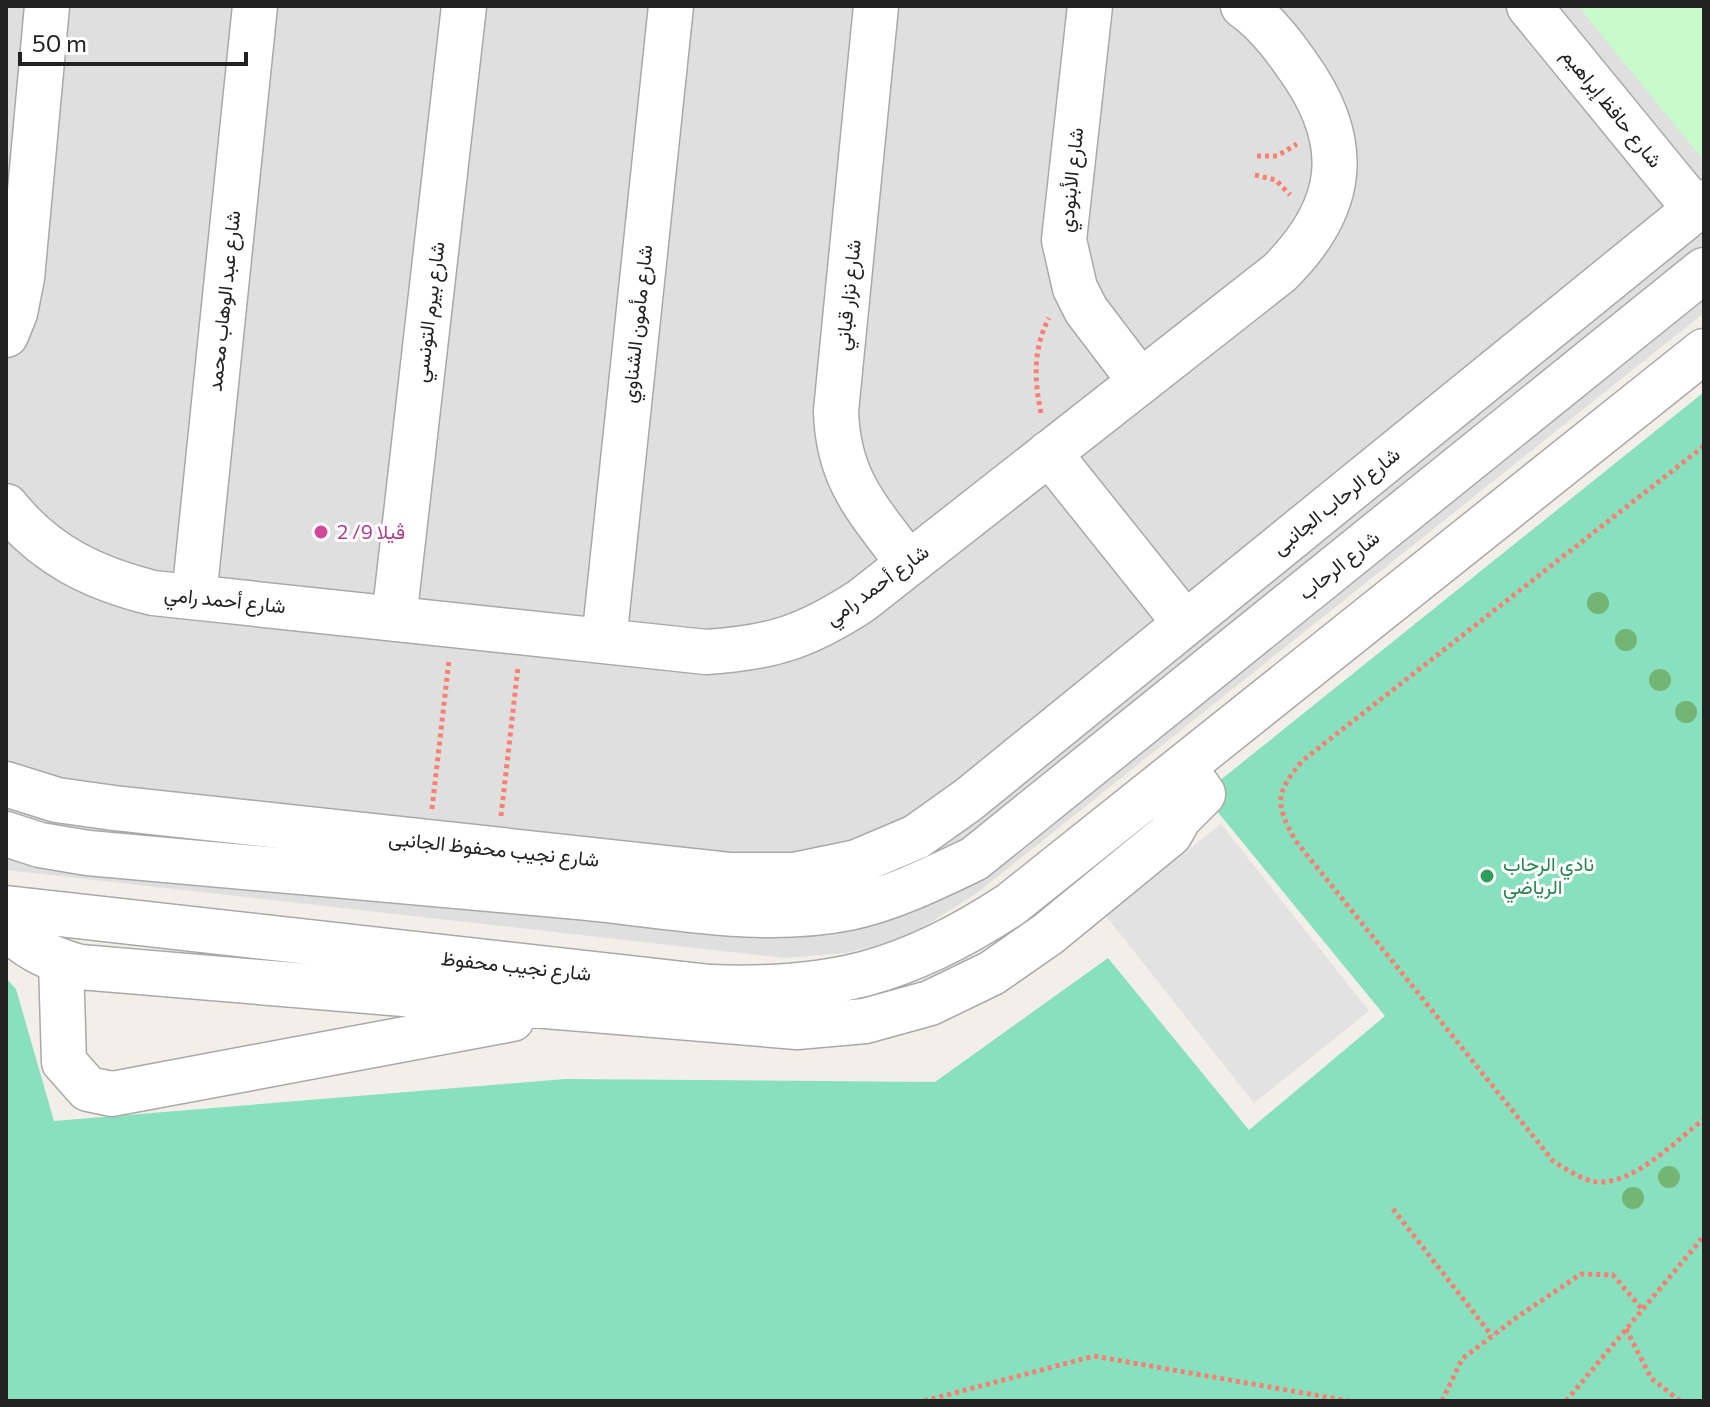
<svg xmlns="http://www.w3.org/2000/svg" width="1710" height="1407" viewBox="0 0 1710 1407" font-family="Commissioner,Vazirmatn,sans-serif">
  <style>
    .residential { fill: #e0dfdf }
    .park { fill: #c8facc }
    .pitch { fill: #88e0be }
    .parking { fill: #e2e2e2 }
    .lines { fill: none; stroke-linecap: round; stroke-linejoin: round }
    .minor-casing { stroke: #a9a9a9; stroke-width: 47 }
    .path { stroke: #fa8072; stroke-width: 5; stroke-dasharray: 4 4; stroke-linecap: butt }
    .minor { stroke: #fff; stroke-width: 44 }
    .tree { fill: #74b475 }
    .hotel-dot { fill: #d1479c; stroke: #fff; stroke-width: 3 }
    .leisure-dot { fill: #2e9e5b; stroke: #fff; stroke-width: 3 }
    .labels { text-anchor: middle; stroke-width: 6; stroke-linejoin: round; paint-order: stroke }
    .street-label { font-size: 20px; fill: #222; stroke: #fff }
    .hotel-label { font-size: 20px; fill: #b23c85; stroke: #fff; text-anchor: start }
    .leisure-label { font-size: 20px; fill: #27864d; stroke: #fff; text-anchor: start }
  </style>
  <rect width="100%" height="100%" fill="#f2efe9"/>
  <!-- residential -->
  <path class="residential" d="M 6,6 L 1704,6 L 1704,313 L 977,893 L 906,938 L 846,953 L 784,958 L 6,870 Z"/>
  <!-- park -->
  <path class="park" d="M 1578,6 L 1704,6 L 1704,161 Z"/>
  <!-- pitch -->
  <path class="pitch" d="M 1704,392 L 1704,1401 L 6,1401 L 6,978 L 16,989 L 54,1121 L 565,1079 L 935,1082 L 1108,958 L 1249,1130 L 1385,1016 L 1203,794 Z"/>
  <!-- parking -->
  <path class="parking" d="M 1221,824 L 1369,1011 L 1254,1103 L 1106,916 Z"/>
  <g class="lines">
    <!-- minor casing -->
    <g class="minor-casing">
      <path id="minor" d="M 876,6 L 836,411 C 838,481 869,510 908,563
        M 1090,6 L 1064,240 L 1075,288 L 1086,310 L 1140,381
        M 1529,6 L 1695,209
        M 6,335 L 15,313 L 22,278 L 47,6
        M 1049,453 L 1185,623
        M 6,506 C 45,555 93,578 153,593 L 706,652 C 771,648 806,637 861,601 L 1279,273 C 1346,207 1353,142 1297,65 C 1282,43 1265,21 1243,6
        M 194,597 L 255,6
        M 394,619 L 464,6
        M 604,641 L 671,6
        M 6,784 L 57,800 L 114,808 L 731,875 L 794,875 L 857,862 L 916,837 L 968,800 L 1704,202
        M 6,834 L 40,845 L 88,853 C 251,868 414,883 578,897 C 668,905 759,926 849,908 C 892,899 934,878 974,859 L 1704,270
        M 6,908 L 710,987 C 832,992 908,972 1010,905 L 1704,351
        M 6,925 C 24,947 53,960 80,967 L 797,1027 L 865,1021 L 930,1003 L 992,973 L 1048,934 L 1170,834 L 1179,818 L 1203,794 L 1184,767
        M 61,962 L 64,1062 L 88,1089 L 112,1094 L 512,1019"/>
    </g>
    <!-- path -->
    <path class="path" d="M 1257,156 L 1277,156 L 1297,144
      M 1255,175 L 1276,180 L 1290,195
      M 1041,413 C 1034,380 1033,348 1049,318
      M 1704,446 L 1302,761 C 1275,794 1275,803 1295,840 L 1553,1161 C 1566,1169 1583,1181 1598,1182 C 1634,1184 1677,1140 1704,1119
      M 432,809 L 449,660
      M 501,816 L 518,667
      M 1393,1209 L 1492,1336
      M 1626,1329 L 1651,1378 L 1680,1401
      M 924,1401 L 1094,1356 L 1349,1401
      M 1442,1401 L 1462,1359 L 1520,1315 L 1581,1274 L 1613,1275 L 1642,1309
      M 1566,1401 L 1704,1236"/>
    <!-- minor -->
    <use href="#minor" class="minor"/>
  </g>
  <!-- trees -->
  <g class="tree">
    <circle cx="1598" cy="603" r="11"/>
    <circle cx="1626" cy="640" r="11"/>
    <circle cx="1660" cy="680" r="11"/>
    <circle cx="1686" cy="712" r="11"/>
    <circle cx="1669" cy="1177" r="11"/>
    <circle cx="1633" cy="1198" r="11"/>
  </g>
  <!-- markers -->
  <circle class="hotel-dot" cx="321" cy="532" r="8"/>
  <circle class="leisure-dot" cx="1487" cy="876" r="8"/>
  <g class="labels">
    <!-- street labels -->
    <g class="street-label">
      <text transform="translate(1612 108) rotate(51)" y="7">شارع حافظ إبراهيم</text>
      <text transform="translate(1071 180) rotate(-84)" y="7">شارع الأبنودي</text>
      <text transform="translate(848 295) rotate(-84)" y="7">شارع نزار قباني</text>
      <text transform="translate(224 301) rotate(-84)" y="7">شارع عبد الوهاب محمد</text>
      <text transform="translate(429 312) rotate(-83)" y="7">شارع بيرم التونسي</text>
      <text transform="translate(637 324) rotate(-84)" y="7">شارع مأمون الشناوي</text>
      <text transform="translate(1336 501) rotate(-39)" y="7">شارع الرحاب الجانبى</text>
      <text transform="translate(1339 565) rotate(-39)" y="7">شارع الرحاب</text>
      <text transform="translate(877 585) rotate(-36)" y="7">شارع أحمد رامي</text>
      <text transform="translate(225 600) rotate(6)" y="7">شارع أحمد رامي</text>
      <text transform="translate(494 849) rotate(6)" y="7">شارع نجيب محفوظ الجانبى</text>
      <text transform="translate(516 966) rotate(6)" y="7">شارع نجيب محفوظ</text>
    </g>
    <!-- hotel labels -->
    <g class="hotel-label">
      <text x="337" y="539">ڤيلا 9/ 2</text>
    </g>
    <!-- leisure labels -->
    <g class="leisure-label">
      <text x="1503" y="871">نادي الرحاب<tspan x="1503" dy="23">الرياضي</tspan></text>
    </g>
  </g>
  <!-- border -->
  <rect width="1710" height="1407" fill="none" stroke="#222222" stroke-width="16"/>
  <!-- scale -->
  <path d="M20 52v12h226v-12" fill="none" stroke="#222222" stroke-width="4"/>
  <text x="32" y="52" font-size="24" fill="#222222" stroke="#ffffff" stroke-width="6" paint-order="stroke">50 m</text>
</svg>
